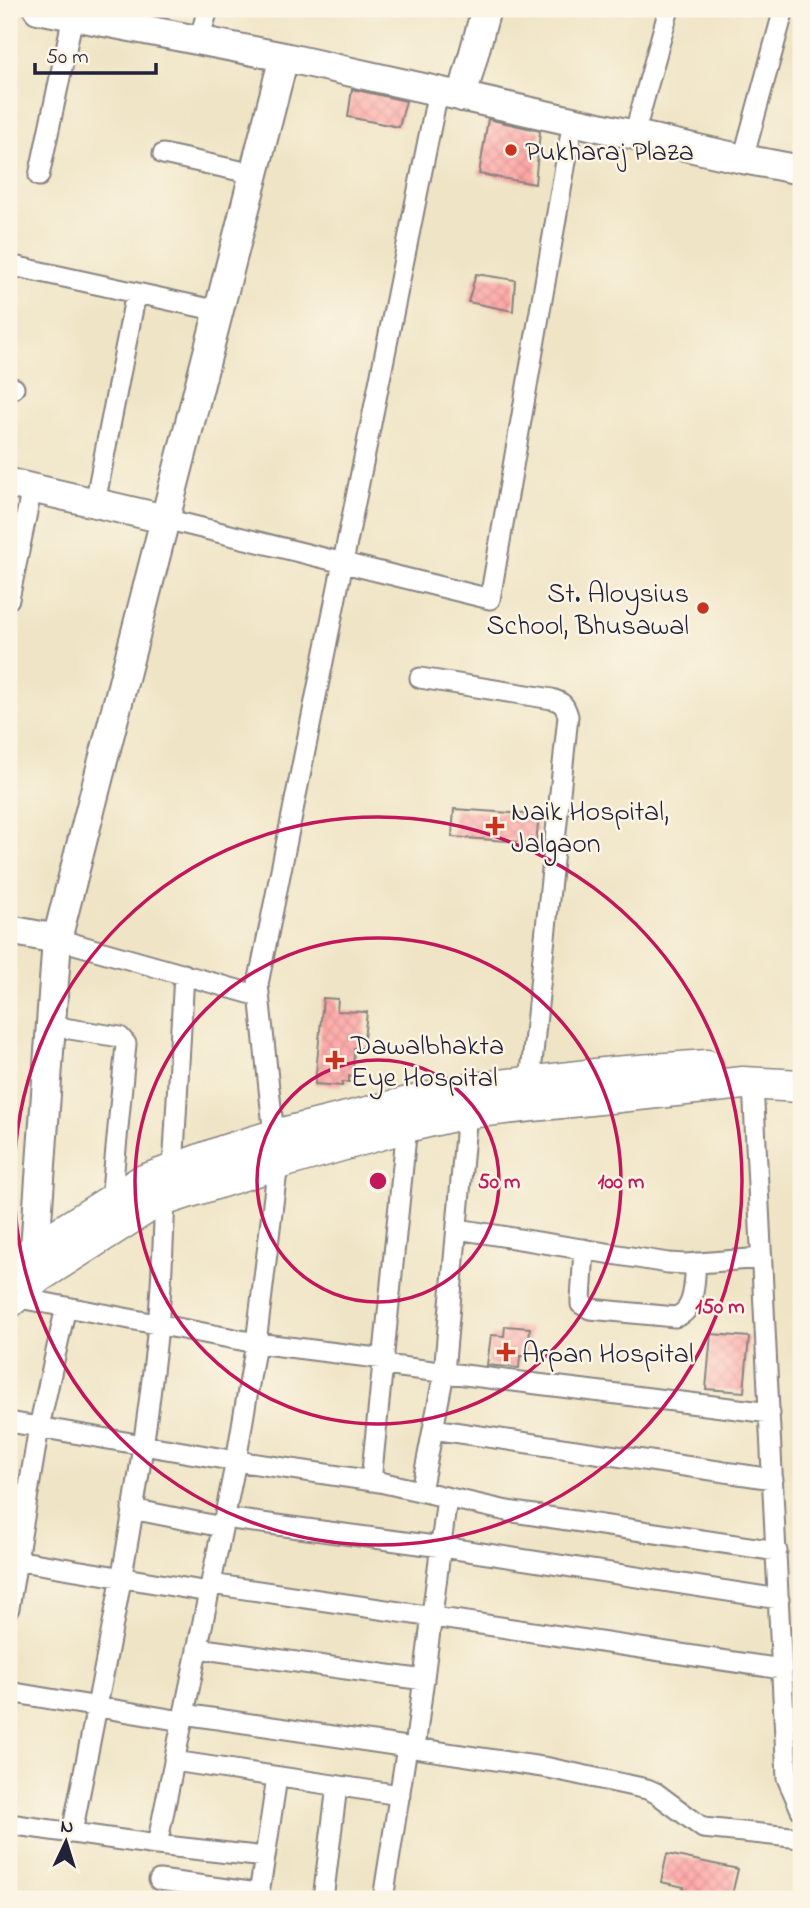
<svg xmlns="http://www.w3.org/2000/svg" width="810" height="1908" viewBox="0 0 810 1908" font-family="'Indie Flower',sans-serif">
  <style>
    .building { fill: url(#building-cross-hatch) }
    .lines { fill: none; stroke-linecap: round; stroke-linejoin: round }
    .street-casing { stroke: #888380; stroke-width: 23 }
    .secondary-casing { stroke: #888380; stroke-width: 32 }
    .primary-casing { stroke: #888380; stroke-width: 35 }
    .street { stroke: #fff; stroke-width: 19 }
    .secondary { stroke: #fff; stroke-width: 28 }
    .primary { stroke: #fff; stroke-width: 32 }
    .ring { fill: none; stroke: #c2185b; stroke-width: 3.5 }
    .poi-dot { fill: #c8321e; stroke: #fcf5e5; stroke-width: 2.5 }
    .labels { text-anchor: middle; stroke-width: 5; stroke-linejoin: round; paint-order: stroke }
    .poi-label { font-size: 28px; fill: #22223b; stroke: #fcf5e5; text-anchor: start }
    .centre { fill: #c2185b; stroke: #fcf5e5; stroke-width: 3.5 }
    .ring-label { font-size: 21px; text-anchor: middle; font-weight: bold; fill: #c2185b; stroke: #fcf5e5; stroke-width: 5; stroke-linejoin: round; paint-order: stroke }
  </style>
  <defs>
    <pattern id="building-cross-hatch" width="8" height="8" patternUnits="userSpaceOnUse" patternTransform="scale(1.75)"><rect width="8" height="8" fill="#fea7a6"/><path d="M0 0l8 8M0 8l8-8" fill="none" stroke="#d98f90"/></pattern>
  </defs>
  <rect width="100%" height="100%" fill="#fcf5e5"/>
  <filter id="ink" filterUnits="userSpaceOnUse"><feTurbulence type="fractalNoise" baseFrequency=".0143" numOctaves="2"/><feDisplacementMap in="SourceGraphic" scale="14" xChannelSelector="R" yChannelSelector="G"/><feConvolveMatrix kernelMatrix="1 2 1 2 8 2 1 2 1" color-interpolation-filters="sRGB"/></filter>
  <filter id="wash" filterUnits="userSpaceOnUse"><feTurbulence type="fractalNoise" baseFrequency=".00686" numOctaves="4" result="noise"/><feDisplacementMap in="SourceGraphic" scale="28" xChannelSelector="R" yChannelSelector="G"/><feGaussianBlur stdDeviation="1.57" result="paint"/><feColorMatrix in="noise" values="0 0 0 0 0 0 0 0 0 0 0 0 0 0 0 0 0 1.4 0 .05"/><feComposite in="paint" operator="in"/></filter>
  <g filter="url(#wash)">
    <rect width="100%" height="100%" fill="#efe4c5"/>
    <g id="blocks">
      <!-- building -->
      <path class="building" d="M 352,89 L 406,101 L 399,127 L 348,117 Z
        M 488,119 L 540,131 L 535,184 L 479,174 Z
        M 476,274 L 515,280 L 513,311 L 468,302 Z
        M 454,809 L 539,815 L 536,843 L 452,837 Z
        M 323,998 L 338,999 L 337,1011 L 367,1012 L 363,1048 L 354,1048 L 353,1077 L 349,1076 L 349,1082 L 342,1082 L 342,1086 L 315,1084 Z
        M 505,1326 L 530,1328 L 528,1356 L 520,1356 L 519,1368 L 487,1365 L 491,1335 L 504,1336 Z
        M 711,1334 L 749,1337 L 744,1392 L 706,1389 Z
        M 667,1854 L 738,1869 L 731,1899 L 681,1899 L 684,1887 L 661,1882 Z"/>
    </g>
  </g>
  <g filter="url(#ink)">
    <use href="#blocks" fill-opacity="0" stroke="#888380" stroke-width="2"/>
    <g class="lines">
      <!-- street casing -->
      <g class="street-casing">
        <path id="street" d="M 199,40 L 208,9
          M 634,135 L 669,9
          M 163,154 L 254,174
          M 743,159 L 784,9
          M 39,176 L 73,16
          M 9,265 L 219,311
          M 9,387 L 14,388
          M 95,503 L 136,293
          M 165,519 L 490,599 L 573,121
          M 9,599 L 32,488
          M 420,678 L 552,699 C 562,702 565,705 568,716 L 530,1082
          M 57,939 L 259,996
          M 51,1026 L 120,1037 L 126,1044 L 111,1201
          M 753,1083 L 787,1778 L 801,1810
          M 274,1136 L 258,984 L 438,91
          M 173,1170 L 184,974
          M 458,1229 L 668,1263 L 686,1264 L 762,1258
          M 584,1249 L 581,1300 L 581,1304 L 590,1309 L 675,1317 C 696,1312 694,1281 696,1263
          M 14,1297 L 256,1343 L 385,1359
          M 384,1365 L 770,1413
          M 9,1422 L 236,1461 L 380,1482 L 507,1511 L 777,1551
          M 433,1429 L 773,1479
          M 371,1481 L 407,1126
          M 421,1491 L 444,1373 L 467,1112
          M 132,1509 L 222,1527
          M 224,1518 L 442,1547 L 779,1599
          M 9,1559 L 209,1592
          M 211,1584 L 782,1669
          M 9,1608 L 39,1427 L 66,1307
          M 197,1648 L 424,1680
          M 9,1692 L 182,1721
          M 184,1714 L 549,1768 L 647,1789 L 656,1793 L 703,1828 L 801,1838
          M 415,1748 L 447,1498
          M 174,1761 L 400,1795
          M 9,1824 L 157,1845 L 236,1461 L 256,1343 L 278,1163
          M 72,1833 C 105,1665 141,1496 158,1326 C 162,1284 163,1241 165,1199
          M 157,1845 L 265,1857 L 258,1899
          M 265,1857 L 277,1777
          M 159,1880 L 258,1893
          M 323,1899 L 337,1786
          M 383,1899 L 407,1747"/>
      </g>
      <!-- secondary casing -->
      <g class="secondary-casing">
        <path id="secondary" d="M 38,9 L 284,57 L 743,159 L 801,170
          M 462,97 L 486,9
          M 9,483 L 165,519
          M 9,930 L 57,939
          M 35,1249 L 57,939 L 284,57"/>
      </g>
      <!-- primary casing -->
      <g class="primary-casing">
        <path id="primary" d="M 9,1271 L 35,1249 L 141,1182 L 225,1151 L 274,1136 L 457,1091 L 613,1073 L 707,1066
          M 9,1302 L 39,1276 L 149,1206 L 162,1200 L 278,1163 L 407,1126 L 467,1112 L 743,1083 L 801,1086"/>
      </g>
      <!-- street -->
      <use href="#street" class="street"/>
      <!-- secondary -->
      <use href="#secondary" class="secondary"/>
      <!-- primary -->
      <use href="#primary" class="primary"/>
    </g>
  </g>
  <!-- distance rings -->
  <g class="ring">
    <circle cx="378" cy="1181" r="121"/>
    <circle cx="378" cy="1181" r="243"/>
    <circle cx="378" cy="1181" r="364"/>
  </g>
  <!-- markers -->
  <g class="poi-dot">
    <circle cx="511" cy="150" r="7"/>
    <circle cx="703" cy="608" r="7"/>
    <path d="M491.5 815.5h7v7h7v7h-7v7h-7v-7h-7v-7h7z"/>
    <path d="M331.5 1049.5h7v7h7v7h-7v7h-7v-7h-7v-7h7z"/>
    <path d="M502.5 1341.5h7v7h7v7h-7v7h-7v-7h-7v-7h7z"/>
  </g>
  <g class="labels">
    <!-- poi labels -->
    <g class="poi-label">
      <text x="525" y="160">Pukharaj Plaza</text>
      <text x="689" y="602" text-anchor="end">St. Aloysius<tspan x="689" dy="32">School, Bhusawal</tspan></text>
      <text x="511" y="820">Naik Hospital,<tspan x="511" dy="32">Jalgaon</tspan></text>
      <text x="351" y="1054">Dawalbhakta<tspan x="351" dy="32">Eye Hospital</tspan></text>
      <text x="522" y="1362">Arpan Hospital</text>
    </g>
  </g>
  <circle cx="378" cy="1181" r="10" class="centre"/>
  <g class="ring-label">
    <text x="499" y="1188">50 m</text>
    <text x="621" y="1188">100 m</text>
    <text x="720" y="1313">150 m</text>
  </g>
  <!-- margin -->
  <rect width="810" height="1908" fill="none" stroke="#fcf5e5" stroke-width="35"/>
  <!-- north arrow -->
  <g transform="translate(66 1842) rotate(4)" stroke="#fcf5e5" stroke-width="5" paint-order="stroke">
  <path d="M0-5L12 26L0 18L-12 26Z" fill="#22223b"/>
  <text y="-10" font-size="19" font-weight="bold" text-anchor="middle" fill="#22223b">N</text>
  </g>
  <!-- scale -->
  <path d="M35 63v10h121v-10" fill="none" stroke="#22223b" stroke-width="3.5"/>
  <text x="46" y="63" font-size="21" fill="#22223b" stroke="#fcf5e5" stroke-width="5" paint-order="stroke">50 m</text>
</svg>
